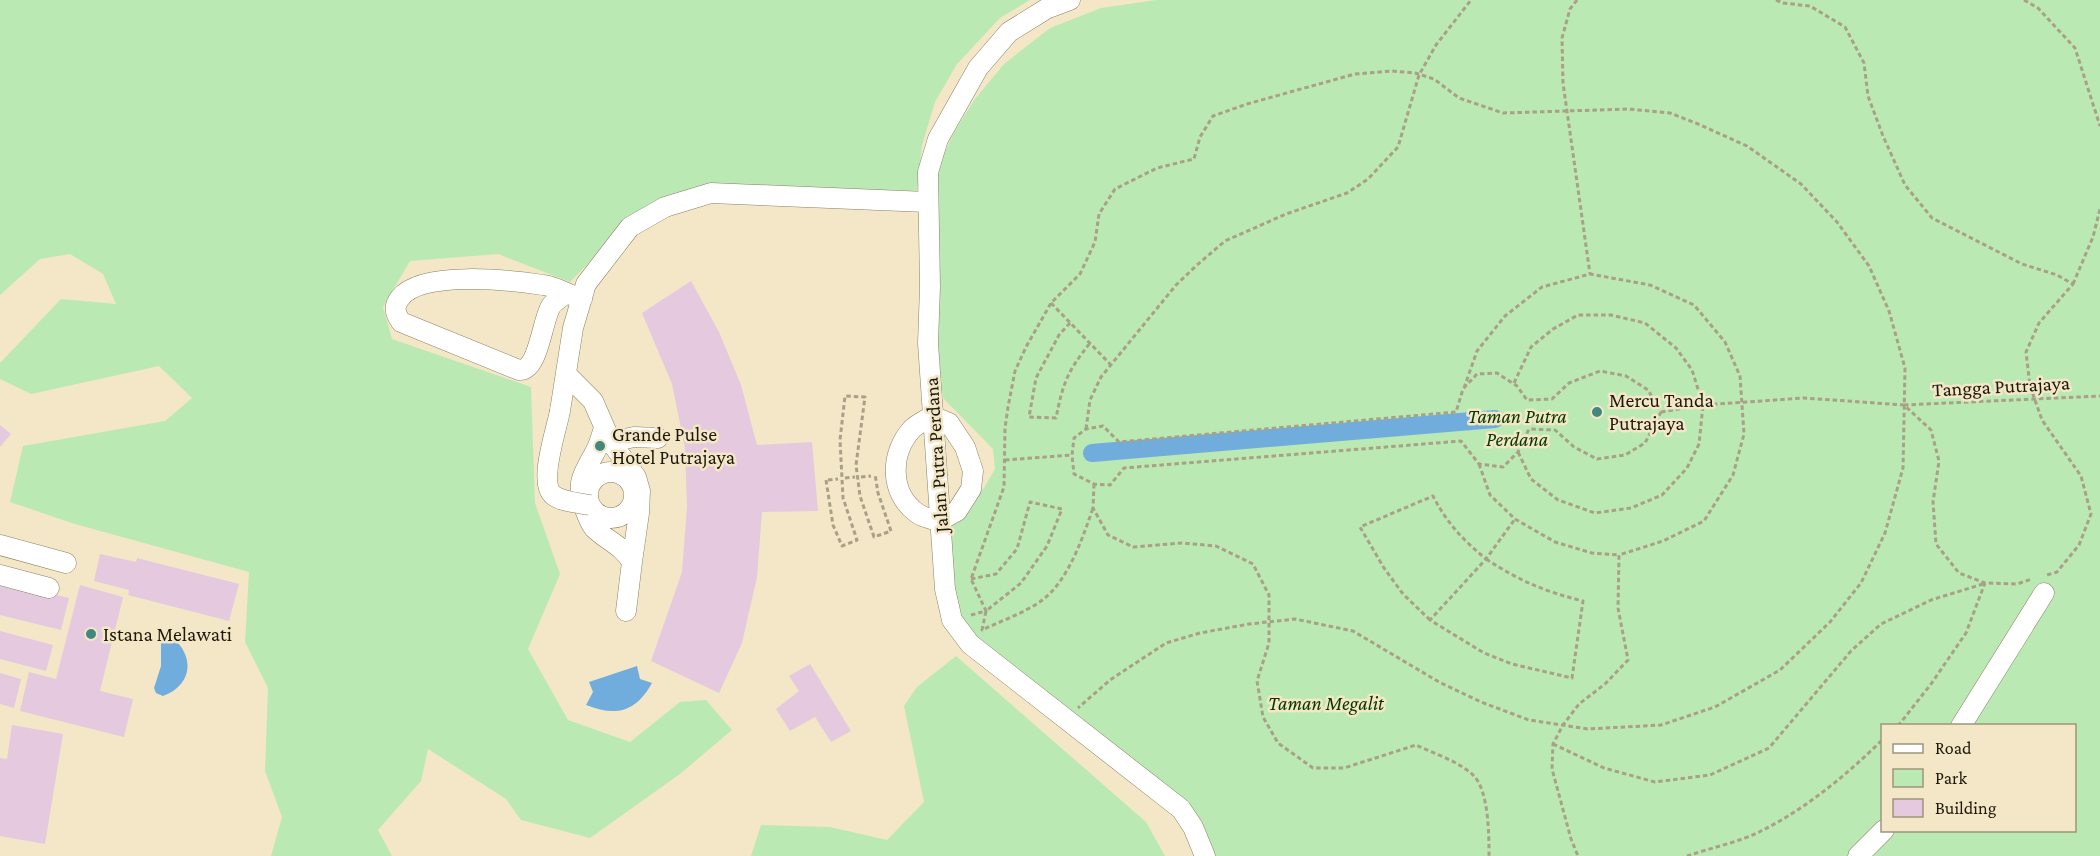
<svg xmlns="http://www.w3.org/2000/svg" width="2100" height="856" viewBox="0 0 2100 856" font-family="'Crimson Pro',serif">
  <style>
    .green { fill: #bbe9b4; fill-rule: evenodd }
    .water { fill: #70addd }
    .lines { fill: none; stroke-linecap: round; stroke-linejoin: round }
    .canal { stroke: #70addd; stroke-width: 18 }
    .building { fill: #e5c9df }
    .minor-casing { stroke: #8a8063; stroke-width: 21 }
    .path { stroke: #a9a087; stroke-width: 3; stroke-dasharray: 4.5 3; stroke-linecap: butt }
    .minor { stroke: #fff; stroke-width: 20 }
    .minor-bridge-casing { stroke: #8a8063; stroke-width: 21; stroke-linecap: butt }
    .minor-bridge { stroke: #fff; stroke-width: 20 }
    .poi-dot { fill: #42887f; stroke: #f3e7c7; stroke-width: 2 }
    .labels { text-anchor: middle; stroke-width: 5; stroke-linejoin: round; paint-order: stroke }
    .street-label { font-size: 20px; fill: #1d190d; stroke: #f3e7c7 }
    .poi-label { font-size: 20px; fill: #1d190d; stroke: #f3e7c7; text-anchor: start }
    .park-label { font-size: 20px; font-style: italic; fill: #053800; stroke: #f3e7c7 }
  </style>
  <rect width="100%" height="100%" fill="#f3e7c7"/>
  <!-- green -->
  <path class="green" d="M 0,0 L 1030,0 L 1000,18 L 957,64 L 935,102 L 922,145 L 917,191 L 719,186 L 627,224 L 570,282 L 498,254 L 410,261 L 383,307 L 392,339 L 531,387 L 535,503 L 560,574 L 528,649 L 568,720 L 630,742 L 680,702 L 706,700 L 732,730 L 680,774 L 590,838 L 521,820 L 506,799 L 428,749 L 421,781 L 378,830 L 392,856 L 271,856 L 282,817 L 265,771 L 268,688 L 245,642 L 249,572 L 75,524 L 10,502 L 23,446 L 165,421 L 192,398 L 159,366 L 31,394 L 0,379 L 0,363 L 61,299 L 116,304 L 103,274 L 70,254 L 40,259 L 0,295 Z
    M 1156,0 L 2100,0 L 2100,856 L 1211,856 L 1195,821 L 991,656 L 957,611 L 945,540 L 952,523 L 964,507 L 984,488 L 995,469 L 993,449 L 944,399 L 936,374 L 936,201 L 939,165 L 954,132 L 975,99 L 1004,64 L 1050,28 L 1101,8 ZM 1882,726 L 2074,726 L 2074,830 L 1882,830 Z
    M 956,656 L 1146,822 L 1165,856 L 751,856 L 761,825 L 830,827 L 887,840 L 924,802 L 904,706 L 917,687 Z"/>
  <!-- water -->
  <path class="water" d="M 166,638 L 173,638 C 196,658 191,686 163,696 L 156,693 L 154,688 L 161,666 L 161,643 Z
    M 637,666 L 640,679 L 652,683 C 636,712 616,717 586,705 L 593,692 L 589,682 Z"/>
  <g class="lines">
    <!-- canal -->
    <path class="canal" d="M 1092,453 L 1495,419"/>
  </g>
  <!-- building -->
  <path class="building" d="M 691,281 L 719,332 L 741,385 L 757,445 L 812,442 L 818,511 L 762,512 L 757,577 L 742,643 L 719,693 L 651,661 L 682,572 L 687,507 L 685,448 L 672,384 L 642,313 Z
    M 0,425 L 11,434 L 0,447 Z
    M 100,554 L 136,562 L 137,558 L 239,584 L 229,621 L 128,595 L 129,590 L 94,581 Z
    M 0,581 L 69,598 L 61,630 L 0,615 Z
    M 80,585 L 123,597 L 100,691 L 133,699 L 124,737 L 20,711 L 29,672 L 56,679 Z
    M 0,631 L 53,645 L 46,671 L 0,659 Z
    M 810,664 L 851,731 L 831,742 L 815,717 L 790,731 L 776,709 L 799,691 L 789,676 Z
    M 0,673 L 21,679 L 14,708 L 0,704 Z
    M 12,725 L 63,734 L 45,844 L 0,836 L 0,758 L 7,759 Z"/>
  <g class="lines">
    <!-- minor casing -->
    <g class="minor-casing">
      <path id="minor" d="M 1070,0 L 1046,9 L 1009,32 L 978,68 L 938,139 L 928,172 L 930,287 L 928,343 L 945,589 L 952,620 L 970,644 L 1181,809 L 1193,827 L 1205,856
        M 565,294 C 560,298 554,302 551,306 C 542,320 539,371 519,370 L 401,322 C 395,313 393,307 400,298 C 421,270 511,280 543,285 C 555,286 569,295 582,299
        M 567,375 L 593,401 L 611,442 L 636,477 L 640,491 L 639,513 L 632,562 C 621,544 607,541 594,528 C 589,522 587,514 584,507 C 576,483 583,474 594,454 C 599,446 601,437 604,428
        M 560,411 L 573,328 L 586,284 L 630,227 L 665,207 L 711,193 L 927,202
        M 932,416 L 949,423 L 965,447 L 973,471 L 971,489 L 957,511 L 939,521 C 933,519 923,518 917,513 C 889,493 890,453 912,429 C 917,424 926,420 932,416 Z
        M 602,444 L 634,437 L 658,438
        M588 495a23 23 0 1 1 46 0a23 23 0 1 1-46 0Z
        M 0,545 L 66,563
        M 0,575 L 49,588
        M 626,611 L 632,562
        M 1961,726 L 2044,593
        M 1858,856 L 1884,830"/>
    </g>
    <!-- path -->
    <path class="path" d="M 1577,0 L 1570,9 L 1562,38 L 1563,83 L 1590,274
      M 1776,0 L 1783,3 L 1810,6 L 1845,27 L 1864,63 L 1868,96 L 1883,136 L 1905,185 L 1932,218 L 2022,264 L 2057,275 L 2073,284 L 2039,323 L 2026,352 L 2030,386 L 2042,420 L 2081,476 L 2091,514 L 2079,545 L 2057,572 L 2047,575
      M 2024,0 L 2038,8 L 2075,48 L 2100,126
      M 2073,284 L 2093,237 L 2100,209
      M 1051,303 L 1110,364
      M 1070,323 L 1059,335 L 1036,378 L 1029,417 L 1056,418 C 1063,383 1067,372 1090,343
      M 1514,383 L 1531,347 L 1553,329 L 1578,315 L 1611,315 L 1645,323 L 1676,348 L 1692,370 L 1703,405 L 1699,444 L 1687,468 L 1662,495 L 1631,508 L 1595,513 L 1558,500 L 1531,479 L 1518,452
      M 1464,388 L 1477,351 L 1505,316 L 1542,287 L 1590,274 L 1650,285 L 1694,305 L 1725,342 L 1740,376 L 1744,434 L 1733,475 L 1704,521 L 1663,541 L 1619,555 L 1618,608 L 1628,660 L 1605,684 L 1579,704 L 1563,725 L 1553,744 L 1552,769 L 1571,839 L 1578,856
      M 1904,405 L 2100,396
      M 1661,412 L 1703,405 L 1804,398 L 1904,405 L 1931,430 L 1939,461 L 1933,502 L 1936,544 L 1959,573 L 1985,583 L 2017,584 L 2032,579
      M 1086,429 L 1090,400 L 1101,377 L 1176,285 L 1197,265 L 1225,241 L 1286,214 L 1347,193 L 1368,179 L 1398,147 L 1419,75 L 1436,45 L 1471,0
      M 1005,460 L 1072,455 L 1074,438 L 1086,429 L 1103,426 L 1119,442 L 1456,412 L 1463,389 L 1477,374 L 1497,373 L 1517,386 L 1527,400 L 1552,399 L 1569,383 L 1600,371 L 1626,376 L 1648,390 L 1661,412 L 1645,443 L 1625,455 L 1597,459 L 1574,447 L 1555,430 L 1529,429 L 1518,452 L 1503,467 L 1479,464 L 1461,441 L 1124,468 L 1110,485 L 1094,484 L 1074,474 L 1072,455
      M 1479,464 L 1490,495 L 1515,519 L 1555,542 L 1592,553 L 1619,555
      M 861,477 L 871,476
      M 845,478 L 855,477
      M 826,480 L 833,525 L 842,546 L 857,540 L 843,498 L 840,440 L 845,396 L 865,397 L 856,465 L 860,496 L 874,537 L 891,531 L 878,493 L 875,474
      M 828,480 L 838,479
      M 1094,484 L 1093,508 L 1108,535 L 1133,547 L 1182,543 L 1216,546 L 1253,564 L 1269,595 L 1269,643 L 1257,681 L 1263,717 L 1278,743 L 1313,768 L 1344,768 L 1416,745 C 1435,754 1458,761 1473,775 C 1489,790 1489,836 1489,856
      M 1486,559 C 1520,581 1543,591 1583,601 L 1572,678 L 1512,664 L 1484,653 L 1430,620 Z
      M 971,579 L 996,574 L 1017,549 L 1030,502 L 1062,509 L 1047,546 L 1021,583 L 986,611 L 982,630 C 1001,621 1024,613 1041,601 C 1068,582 1083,537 1093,508
      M 971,615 L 986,611 L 971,579 L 1004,487 L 1005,428 L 1008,407 L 1015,371 L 1026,347 L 1051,303 L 1080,274 L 1095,242 L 1099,214 L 1115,189 L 1157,168 L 1194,159 L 1200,137 L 1213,116 L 1247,104 L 1355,74 L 1392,71 L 1415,73 L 1434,79 L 1459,98 L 1503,113 L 1628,109 L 1670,113 L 1698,124 L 1747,146 L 1801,184 L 1837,222 L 1869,266 L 1889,311 L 1905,368 L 1903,468 L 1885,533 L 1861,583 L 1830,622 L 1780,670 L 1715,707 L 1661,725 L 1588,729 L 1529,720 L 1481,702 L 1439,682 L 1353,631 L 1295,619 L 1249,624 L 1200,633 L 1166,643 L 1110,680 L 1078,708
      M 1430,620 L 1403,594 L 1384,568 L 1360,527 L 1433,496 C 1447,523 1462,539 1486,559 L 1515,519
      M 1898,726 L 1931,684 L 1966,633 L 1985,583
      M 1553,744 L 1604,768 L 1655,782 L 1710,775 L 1769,748 L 1851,651 L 1881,624 L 1931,600 L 1983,584
      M 1687,856 C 1710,848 1740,842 1761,831 C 1804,810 1848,774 1882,740"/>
    <!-- minor -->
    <use href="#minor" class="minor"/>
    <!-- minor-bridge casing -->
    <g class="minor-bridge-casing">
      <path id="minor-bridge" d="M 560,411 C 557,428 538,482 553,495 C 562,502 579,503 590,505"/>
    </g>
    <!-- minor-bridge -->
    <use href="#minor-bridge" class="minor-bridge"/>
  </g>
  <!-- markers -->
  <g class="poi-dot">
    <circle cx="1597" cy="412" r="6"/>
    <circle cx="600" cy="446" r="6"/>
    <circle cx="91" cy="634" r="6"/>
  </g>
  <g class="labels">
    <!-- street labels -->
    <g class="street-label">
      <text transform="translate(2001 386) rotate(-3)" y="7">Tangga Putrajaya</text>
      <text transform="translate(936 455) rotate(-94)" y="7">Jalan Putra Perdana</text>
    </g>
    <!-- poi labels -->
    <g class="poi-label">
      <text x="1609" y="407">Mercu Tanda<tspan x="1609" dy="23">Putrajaya</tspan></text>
      <text x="612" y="441">Grande Pulse<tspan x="612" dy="23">Hotel Putrajaya</tspan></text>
      <text x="103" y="641">Istana Melawati</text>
    </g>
    <!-- park labels -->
    <g class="park-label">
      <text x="1517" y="423">Taman Putra<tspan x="1517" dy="23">Perdana</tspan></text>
      <text x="1326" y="710">Taman Megalit</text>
    </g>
  </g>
  <!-- legend -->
  <rect x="1881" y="724" width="195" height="108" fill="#f3e7c7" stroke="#9d957d" stroke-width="1.5"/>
  <rect x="1893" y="744" width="30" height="9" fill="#ffffff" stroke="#9d957d" stroke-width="1.5"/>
  <text x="1935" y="754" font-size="18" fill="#1d190d">Road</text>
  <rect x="1893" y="769" width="30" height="18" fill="#bbe9b4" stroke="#9d957d" stroke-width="1.5"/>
  <text x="1935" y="784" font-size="18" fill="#1d190d">Park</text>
  <rect x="1893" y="799" width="30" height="18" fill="#e5c9df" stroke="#9d957d" stroke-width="1.5"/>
  <text x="1935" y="814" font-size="18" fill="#1d190d">Building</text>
</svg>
